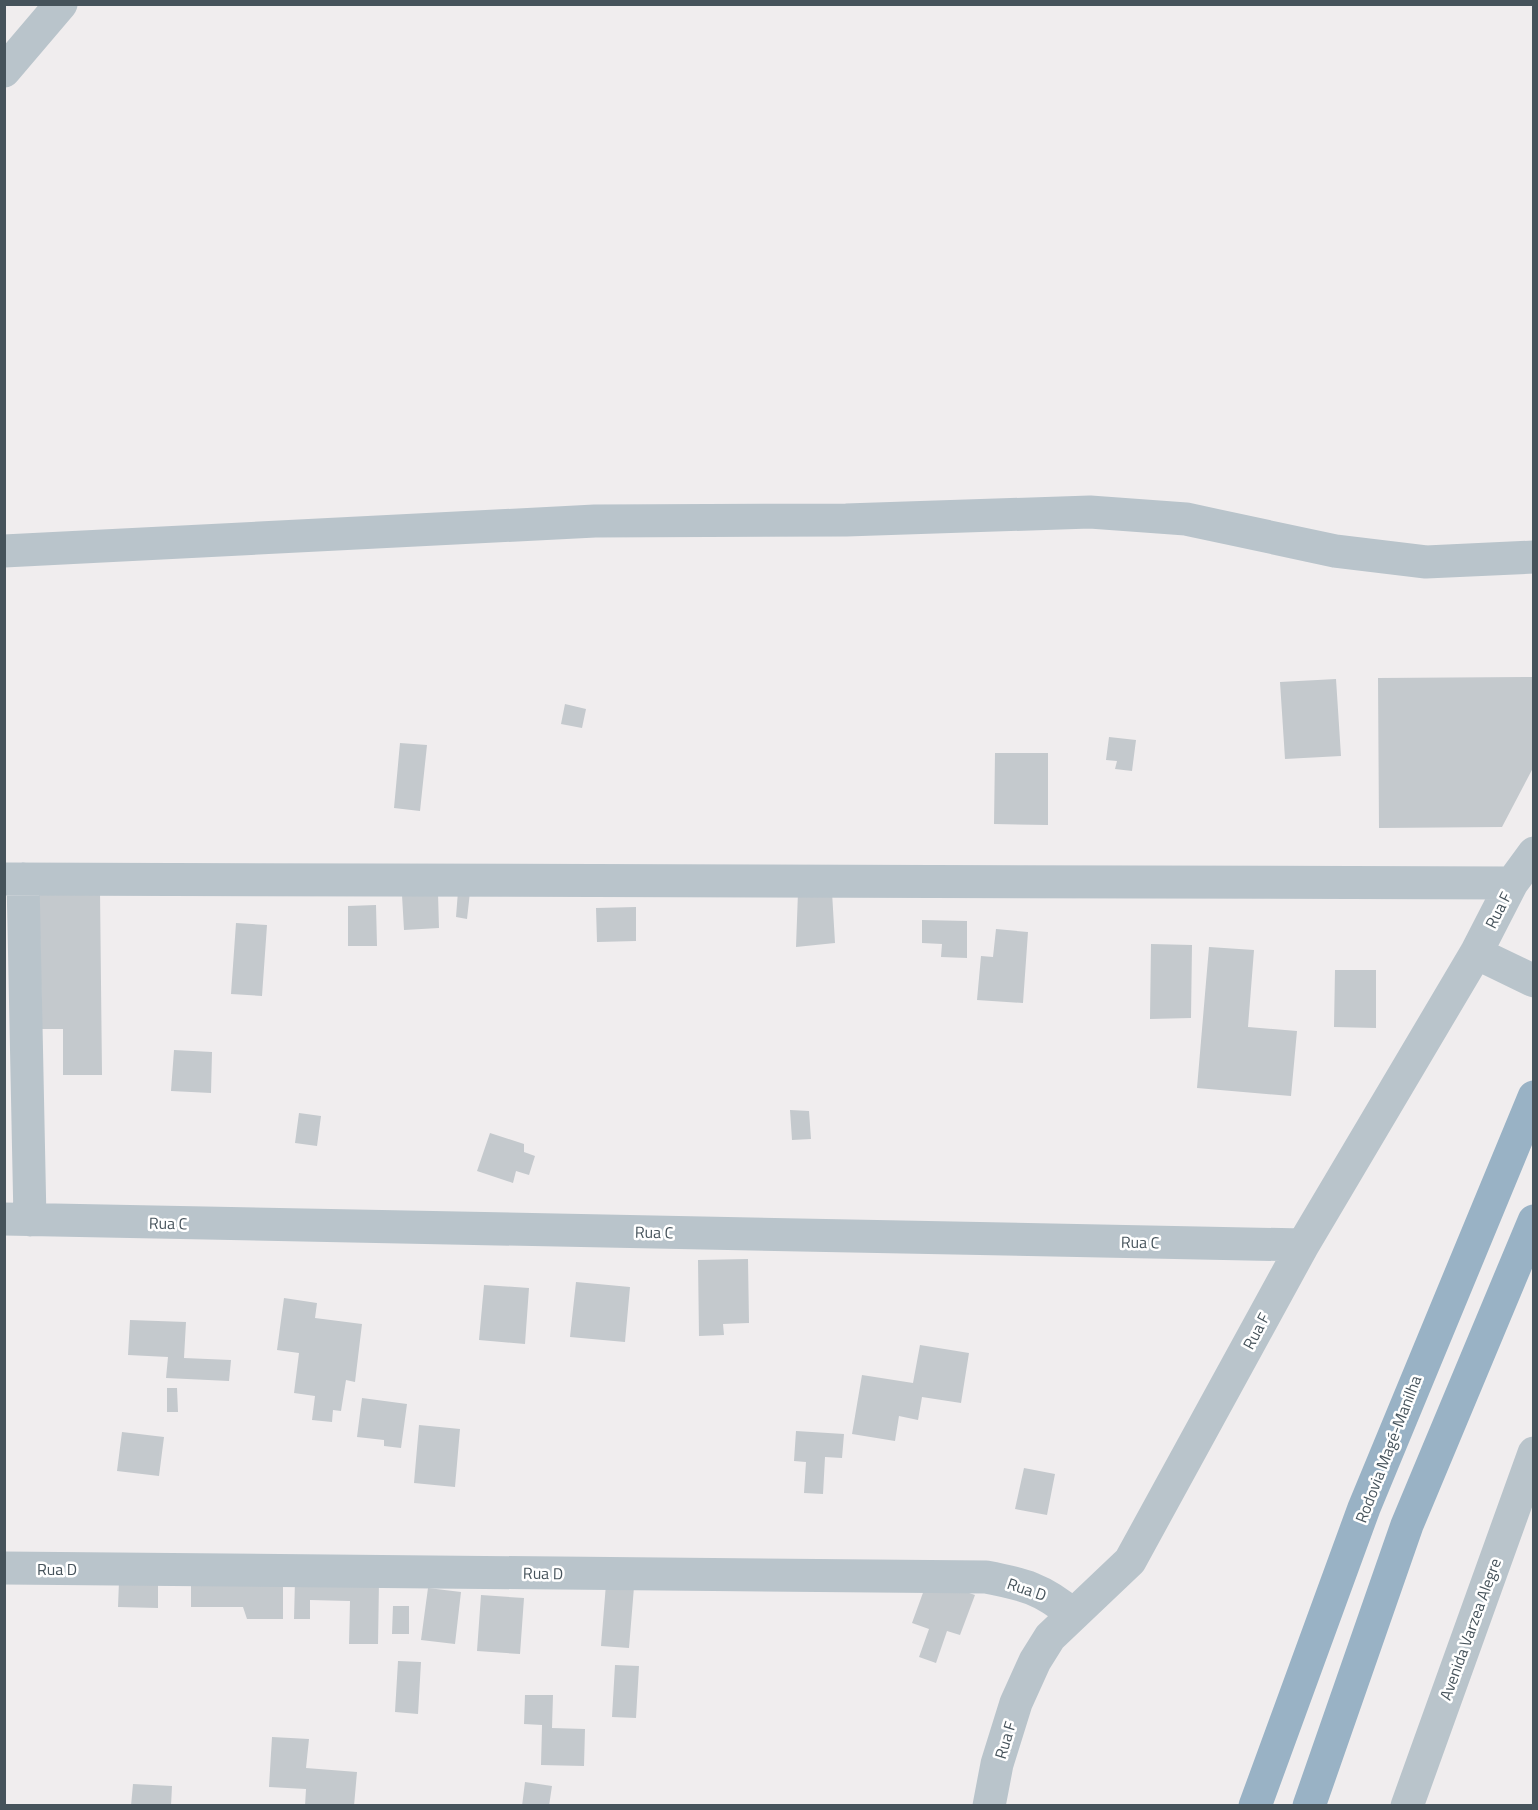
<svg xmlns="http://www.w3.org/2000/svg" width="1538" height="1810" viewBox="0 0 1538 1810" font-family="'Titillium Web',sans-serif">
  <style>
    .building { fill: #c4c9cd }
    .lines { fill: none; stroke-linecap: round; stroke-linejoin: round }
    .minor { stroke: #b9c4cb; stroke-width: 33 }
    .trunk { stroke: #99b2c5; stroke-width: 33 }
    .labels { text-anchor: middle; stroke-width: 5; stroke-linejoin: round; paint-order: stroke }
    .street-label { font-size: 16px; fill: #46535b; stroke: #fff }
  </style>
  <rect width="100%" height="100%" fill="#f0edee"/>
  <!-- building -->
  <path class="building" d="M 1534,677 L 1534,766 L 1502,827 L 1379,828 L 1378,678 Z
    M 1336,679 L 1341,756 L 1285,759 L 1280,682 Z
    M 565,704 L 586,709 L 582,728 L 561,724 Z
    M 1109,737 L 1136,740 L 1132,771 L 1115,769 L 1117,761 L 1106,760 Z
    M 400,743 L 427,745 L 420,811 L 394,808 Z
    M 995,753 L 1048,753 L 1048,825 L 994,824 Z
    M 100,890 L 102,1075 L 63,1075 L 63,1029 L 42,1029 L 39,891 Z
    M 458,891 L 470,892 L 467,919 L 456,917 Z
    M 798,892 L 832,892 L 835,943 L 796,947 Z
    M 438,893 L 439,928 L 404,930 L 402,895 Z
    M 376,905 L 377,946 L 348,946 L 348,906 Z
    M 636,907 L 636,941 L 597,942 L 596,908 Z
    M 922,920 L 967,921 L 967,958 L 941,957 L 942,944 L 922,943 Z
    M 236,923 L 267,925 L 262,996 L 231,994 Z
    M 996,929 L 1028,932 L 1023,1003 L 977,1000 L 981,956 L 993,957 Z
    M 1151,944 L 1192,945 L 1191,1018 L 1150,1019 Z
    M 1209,947 L 1254,950 L 1248,1027 L 1297,1031 L 1291,1096 L 1197,1088 Z
    M 1335,970 L 1376,970 L 1376,1028 L 1334,1027 Z
    M 174,1050 L 212,1052 L 211,1093 L 171,1091 Z
    M 790,1110 L 809,1111 L 811,1139 L 792,1140 Z
    M 299,1113 L 321,1116 L 317,1146 L 295,1143 Z
    M 490,1133 L 524,1144 L 524,1152 L 535,1156 L 529,1175 L 516,1171 L 513,1183 L 477,1171 Z
    M 748,1259 L 749,1323 L 723,1324 L 724,1335 L 699,1336 L 698,1260 Z
    M 576,1282 L 630,1287 L 625,1342 L 570,1337 Z
    M 484,1285 L 529,1288 L 525,1344 L 479,1340 Z
    M 284,1298 L 317,1303 L 315,1318 L 362,1324 L 355,1382 L 346,1380 L 341,1411 L 333,1410 L 332,1422 L 312,1420 L 315,1396 L 294,1393 L 299,1353 L 277,1350 Z
    M 130,1320 L 186,1322 L 184,1358 L 231,1360 L 229,1381 L 166,1378 L 168,1357 L 128,1355 Z
    M 920,1345 L 969,1353 L 961,1403 L 922,1397 L 918,1420 L 899,1416 L 895,1441 L 852,1434 L 862,1375 L 913,1383 Z
    M 167,1388 L 177,1388 L 178,1412 L 167,1412 Z
    M 362,1398 L 407,1404 L 401,1448 L 384,1446 L 384,1440 L 357,1437 Z
    M 419,1425 L 460,1429 L 455,1487 L 414,1483 Z
    M 796,1431 L 844,1434 L 842,1458 L 825,1457 L 823,1494 L 804,1493 L 806,1462 L 794,1461 Z
    M 122,1432 L 164,1437 L 159,1476 L 117,1471 Z
    M 1024,1468 L 1055,1474 L 1047,1515 L 1015,1509 Z
    M 928,1579 L 975,1595 L 960,1635 L 947,1631 L 936,1663 L 919,1657 L 929,1629 L 912,1623 Z
    M 191,1580 L 283,1581 L 283,1619 L 247,1619 L 243,1607 L 191,1607 Z
    M 295,1580 L 379,1581 L 378,1644 L 349,1644 L 350,1601 L 310,1600 L 310,1619 L 294,1619 Z
    M 119,1581 L 158,1582 L 158,1608 L 118,1607 Z
    M 606,1584 L 634,1587 L 629,1648 L 601,1646 Z
    M 428,1588 L 461,1592 L 455,1644 L 421,1640 Z
    M 481,1595 L 524,1598 L 520,1654 L 477,1651 Z
    M 393,1606 L 409,1606 L 409,1634 L 392,1634 Z
    M 398,1661 L 421,1662 L 418,1714 L 395,1712 Z
    M 615,1665 L 639,1666 L 636,1718 L 612,1717 Z
    M 525,1695 L 553,1695 L 552,1728 L 585,1729 L 584,1766 L 541,1765 L 542,1725 L 524,1724 Z
    M 272,1737 L 309,1739 L 306,1768 L 357,1772 L 354,1806 L 305,1806 L 306,1789 L 269,1787 Z
    M 525,1782 L 552,1786 L 549,1806 L 522,1806 Z
    M 133,1784 L 172,1786 L 171,1806 L 131,1806 Z"/>
  <g class="lines">
    <!-- minor -->
    <path class="minor" d="M 4,71 L 61,4
      M 4,551 L 595,521 L 846,520 L 1090,512 L 1186,519 L 1335,551 L 1426,562 L 1534,557
      M 4,879 L 1512,883
      M 23,879 L 30,1220
      M 1476,953 L 1534,981
      M 4,1219 L 1303,1245
      M 4,1568 L 986,1577 C 1023,1584 1043,1589 1072,1614
      M 989,1806 L 997,1764 L 1016,1703 L 1035,1661 L 1050,1637 L 1130,1561 L 1303,1245 L 1476,953 L 1512,883 L 1534,853
      M 1407,1806 L 1534,1453"/>
    <!-- trunk -->
    <path class="trunk" d="M 1255,1806 L 1364,1508 L 1534,1097
      M 1309,1806 L 1407,1525 L 1534,1221"/>
  </g>
  <g class="labels">
    <!-- street labels -->
    <g class="street-label">
      <text transform="translate(1498 910) rotate(-63)" y="6">Rua F</text>
      <text transform="translate(168 1223) rotate(1)" y="6">Rua C</text>
      <text transform="translate(654 1232) rotate(1)" y="6">Rua C</text>
      <text transform="translate(1140 1242) rotate(1)" y="6">Rua C</text>
      <text transform="translate(1256 1331) rotate(-62)" y="6">Rua F</text>
      <text transform="translate(1388 1449) rotate(-69)" y="6">Rodovia Magé-Manilha</text>
      <text x="57" y="1575">Rua D</text>
      <text transform="translate(543 1573) rotate(1)" y="6">Rua D</text>
      <text transform="translate(1027 1589) rotate(19)" y="6">Rua D</text>
      <text transform="translate(1470 1629) rotate(-70)" y="6">Avenida Varzea Alegre</text>
      <text transform="translate(1005 1740) rotate(-73)" y="6">Rua F</text>
    </g>
  </g>
  <!-- border -->
  <rect width="1538" height="1810" fill="none" stroke="#46535b" stroke-width="12"/>
</svg>
